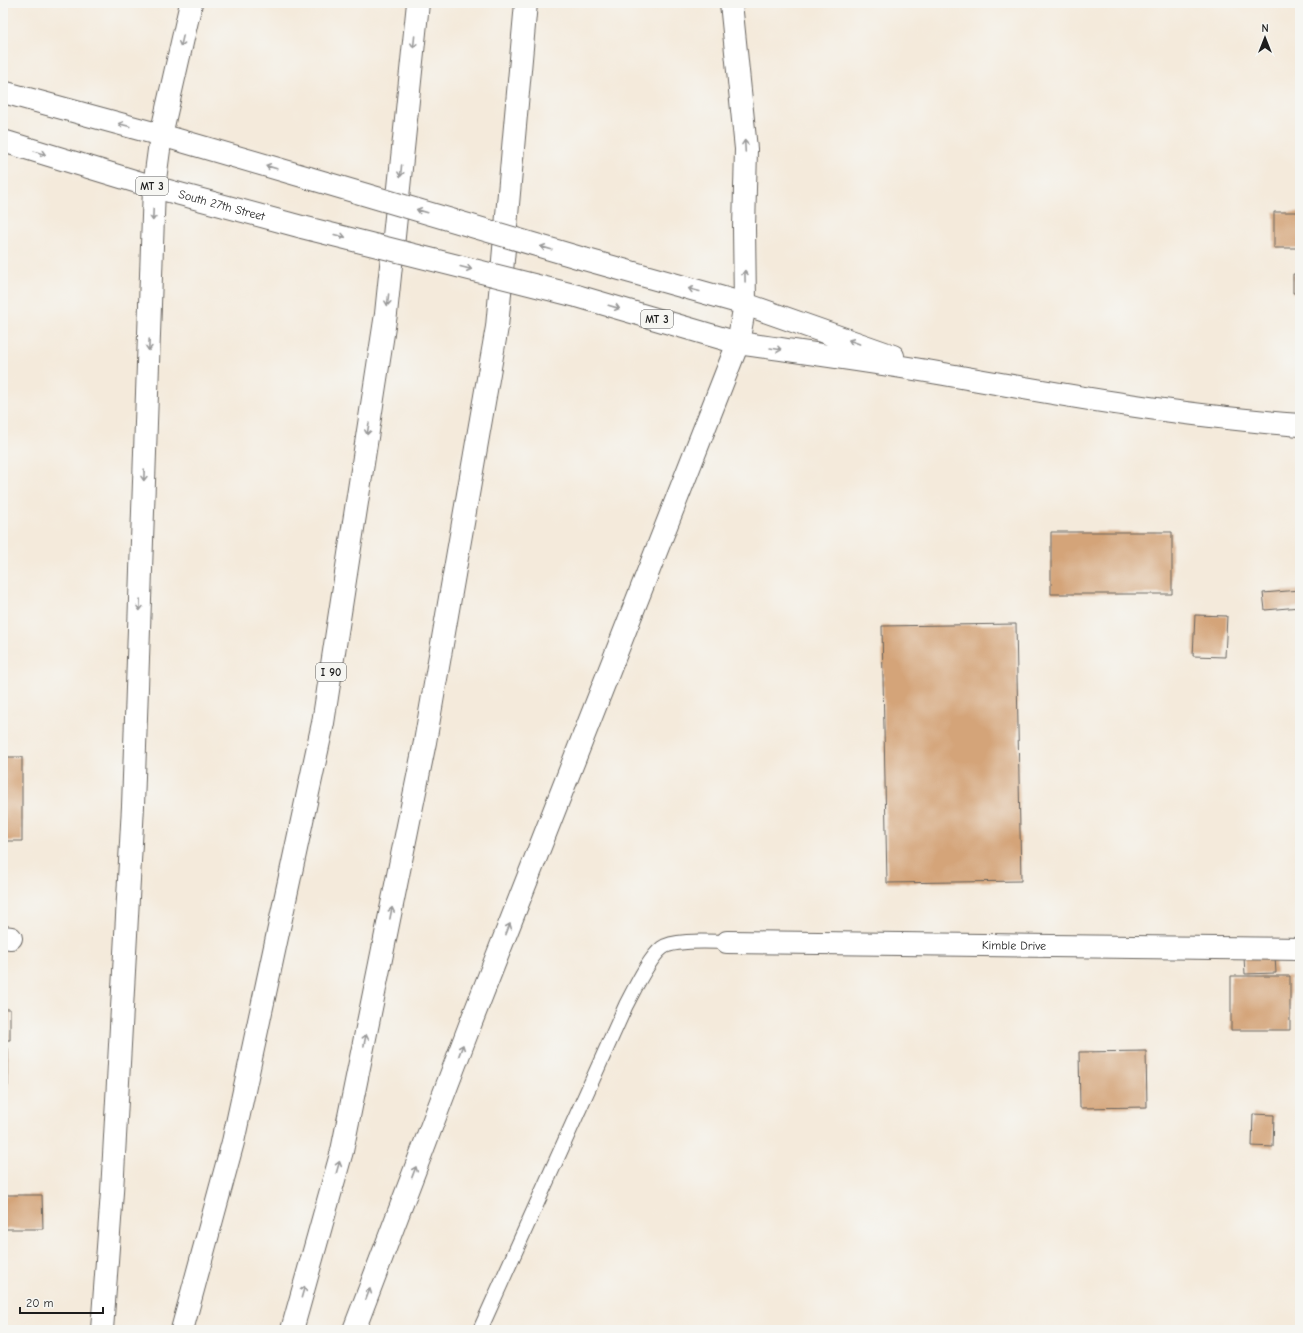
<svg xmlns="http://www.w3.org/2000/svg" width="1303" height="1333" viewBox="0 0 1303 1333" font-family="'Comic Neue',sans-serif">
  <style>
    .building { fill: #d4a479 }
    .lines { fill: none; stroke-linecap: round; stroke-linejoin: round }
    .lane-casing { stroke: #68645f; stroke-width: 16 }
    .street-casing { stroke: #68645f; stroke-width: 24 }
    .secondary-casing { stroke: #68645f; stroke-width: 24 }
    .primary-casing { stroke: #68645f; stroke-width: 24 }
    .highway-casing { stroke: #68645f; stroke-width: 24 }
    .lane { stroke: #fff; stroke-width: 14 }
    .street { stroke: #fff; stroke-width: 22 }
    .secondary { stroke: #fff; stroke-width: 22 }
    .primary { stroke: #fff; stroke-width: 22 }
    .highway { stroke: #fff; stroke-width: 22 }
    .primary-bridge-casing { stroke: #68645f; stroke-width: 24; stroke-linecap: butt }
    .primary-bridge { stroke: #fff; stroke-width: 22 }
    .oneway { stroke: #999 }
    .labels { text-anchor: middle; stroke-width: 3; stroke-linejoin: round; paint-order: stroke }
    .shield { fill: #f6f6f2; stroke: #5d5d5c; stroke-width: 1 }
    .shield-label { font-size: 11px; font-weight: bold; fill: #1c1c1c }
    .street-label { font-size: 12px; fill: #1c1c1c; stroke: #f6f6f2 }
  </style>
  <rect width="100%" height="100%" fill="#f6f6f2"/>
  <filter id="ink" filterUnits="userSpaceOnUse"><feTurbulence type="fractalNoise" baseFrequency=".025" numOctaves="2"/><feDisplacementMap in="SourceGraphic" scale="8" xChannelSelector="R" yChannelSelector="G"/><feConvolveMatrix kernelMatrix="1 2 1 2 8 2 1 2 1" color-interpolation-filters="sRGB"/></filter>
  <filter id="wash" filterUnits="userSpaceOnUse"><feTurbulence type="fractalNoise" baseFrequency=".012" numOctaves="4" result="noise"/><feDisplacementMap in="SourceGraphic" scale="16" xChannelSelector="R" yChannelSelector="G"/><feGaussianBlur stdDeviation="0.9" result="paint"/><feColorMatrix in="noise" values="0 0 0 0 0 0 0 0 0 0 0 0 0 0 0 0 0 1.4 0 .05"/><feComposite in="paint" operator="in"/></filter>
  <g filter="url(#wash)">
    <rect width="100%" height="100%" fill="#f4eadb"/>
    <g id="blocks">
      <!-- building -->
      <path class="building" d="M 1274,212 L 1300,212 L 1300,248 L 1274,248 Z
        M 1293,274 L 1300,274 L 1300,293 L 1293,293 Z
        M 1051,532 L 1172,532 L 1172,594 L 1051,594 Z
        M 1300,590 L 1300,607 L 1265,610 L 1263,593 Z
        M 1195,615 L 1227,616 L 1225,657 L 1193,656 Z
        M 1016,624 L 1021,881 L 887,883 L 882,626 Z
        M 3,757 L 22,757 L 22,841 L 3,841 Z
        M 1275,956 L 1276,973 L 1245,974 L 1244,957 Z
        M 1231,976 L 1290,976 L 1290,1030 L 1231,1030 Z
        M 3,1009 L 10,1009 L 10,1040 L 3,1040 Z
        M 3,1049 L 8,1049 L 8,1086 L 3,1086 Z
        M 1146,1051 L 1147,1107 L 1080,1108 L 1079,1052 Z
        M 1253,1114 L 1274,1115 L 1273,1147 L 1252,1146 Z
        M 3,1195 L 42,1195 L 43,1229 L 3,1229 Z"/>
    </g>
  </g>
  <g filter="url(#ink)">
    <use href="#blocks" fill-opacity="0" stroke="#68645f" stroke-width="1"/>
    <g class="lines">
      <!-- lane casing -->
      <g class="lane-casing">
        <path id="lane" d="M 480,1330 L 626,1005 C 634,990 649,958 662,948 C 674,939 712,942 727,942"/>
      </g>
      <!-- street casing -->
      <g class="street-casing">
        <g id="street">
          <path d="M 3,937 L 11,938"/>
          <path id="s1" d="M 727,942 L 1300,949"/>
        </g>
      </g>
      <!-- secondary casing -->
      <g class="secondary-casing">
        <path id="secondary" d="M 745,304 L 893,356
          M 738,343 C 807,353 876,362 944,374 C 1063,395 1180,416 1300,425"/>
      </g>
      <!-- primary casing -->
      <g class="primary-casing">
        <g id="primary">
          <path d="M 3,92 L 161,135 L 309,178"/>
          <path id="s2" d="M 3,141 L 154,187 L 302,227"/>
          <path d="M 584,259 L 745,304"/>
          <path d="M 577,296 L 738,343"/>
        </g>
      </g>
      <!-- highway casing -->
      <g class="highway-casing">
        <path id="highway" d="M 102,1330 L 112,1192 L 133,806 L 154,187 L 161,135 L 191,3
          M 182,1330 L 233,1142 L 323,723 L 386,314 L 418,3
          M 292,1330 L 342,1151 L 425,742 L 497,327 L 526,3
          M 354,1330 L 470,1025 L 738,343 L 745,304 L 744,228 L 746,149 L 731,3"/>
      </g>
      <!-- lane -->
      <use href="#lane" class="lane"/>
      <!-- street -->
      <use href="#street" class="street"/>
      <!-- secondary -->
      <use href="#secondary" class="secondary"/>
      <!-- primary -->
      <use href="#primary" class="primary"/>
      <!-- highway -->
      <use href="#highway" class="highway"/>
      <!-- primary-bridge casing -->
      <g class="primary-bridge-casing">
        <path id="primary-bridge" d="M 309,178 L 584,259
          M 302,227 L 577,296"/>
      </g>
      <!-- primary-bridge -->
      <use href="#primary-bridge" class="primary-bridge"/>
    </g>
    <!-- one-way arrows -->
    <defs><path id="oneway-shaft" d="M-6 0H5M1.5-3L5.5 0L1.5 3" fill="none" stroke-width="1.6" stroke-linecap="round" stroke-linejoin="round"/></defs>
    <g class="oneway">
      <use href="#oneway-shaft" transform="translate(182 41) rotate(103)"/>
      <use href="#oneway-shaft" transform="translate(414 42) rotate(96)"/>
      <use href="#oneway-shaft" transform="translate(124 125) rotate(-165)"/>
      <use href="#oneway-shaft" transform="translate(745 146) rotate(-93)"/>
      <use href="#oneway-shaft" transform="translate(40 153) rotate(17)"/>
      <use href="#oneway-shaft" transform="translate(271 167) rotate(-164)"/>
      <use href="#oneway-shaft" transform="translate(401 171) rotate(96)"/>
      <use href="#oneway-shaft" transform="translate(422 211) rotate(-164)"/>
      <use href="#oneway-shaft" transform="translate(153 215) rotate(92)"/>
      <use href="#oneway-shaft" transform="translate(340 236) rotate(14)"/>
      <use href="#oneway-shaft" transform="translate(546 248) rotate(-164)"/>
      <use href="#oneway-shaft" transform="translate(466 268) rotate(14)"/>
      <use href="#oneway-shaft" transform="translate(745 276) rotate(-91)"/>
      <use href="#oneway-shaft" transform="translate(694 290) rotate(-165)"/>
      <use href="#oneway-shaft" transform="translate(388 300) rotate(96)"/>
      <use href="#oneway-shaft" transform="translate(614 307) rotate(16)"/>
      <use href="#oneway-shaft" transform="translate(854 342) rotate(-160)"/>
      <use href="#oneway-shaft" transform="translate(149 345) rotate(92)"/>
      <use href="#oneway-shaft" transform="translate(776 349) rotate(9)"/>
      <use href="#oneway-shaft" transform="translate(368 429) rotate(99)"/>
      <use href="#oneway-shaft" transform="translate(144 475) rotate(92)"/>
      <use href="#oneway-shaft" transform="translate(140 605) rotate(92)"/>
      <use href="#oneway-shaft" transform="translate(391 913) rotate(-79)"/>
      <use href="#oneway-shaft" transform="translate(508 929) rotate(-69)"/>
      <use href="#oneway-shaft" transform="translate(365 1040) rotate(-79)"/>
      <use href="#oneway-shaft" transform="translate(461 1050) rotate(-69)"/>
      <use href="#oneway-shaft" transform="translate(338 1167) rotate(-74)"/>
      <use href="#oneway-shaft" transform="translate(414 1172) rotate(-69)"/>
      <use href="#oneway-shaft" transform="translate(303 1292) rotate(-74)"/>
      <use href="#oneway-shaft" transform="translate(368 1294) rotate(-69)"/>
    </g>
  </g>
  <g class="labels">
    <!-- shield labels -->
    <g class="shield">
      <rect x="136" y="177" width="32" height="18" rx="3"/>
      <rect x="641" y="310" width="32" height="18" rx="3"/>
      <rect x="316" y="663" width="30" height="18" rx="3"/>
    </g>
    <g class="shield-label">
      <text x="152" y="190">MT 3</text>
      <text x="657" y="323">MT 3</text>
      <text x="331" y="676">I 90</text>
    </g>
    <!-- street labels -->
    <g class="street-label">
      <text dy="4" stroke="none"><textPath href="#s2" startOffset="228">South 27th Street</textPath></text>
      <text dy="4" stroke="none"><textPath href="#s1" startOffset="287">Kimble Drive</textPath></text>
    </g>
  </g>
  <!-- margin -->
  <rect width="1303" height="1333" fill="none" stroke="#f6f6f2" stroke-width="16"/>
  <!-- north arrow -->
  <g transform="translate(1265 38)" stroke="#f6f6f2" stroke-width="3" paint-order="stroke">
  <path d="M0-3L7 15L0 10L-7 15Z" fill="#1c1c1c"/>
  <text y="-6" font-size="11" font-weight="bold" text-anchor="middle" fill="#1c1c1c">N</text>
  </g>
  <!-- scale -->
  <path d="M20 1307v6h83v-6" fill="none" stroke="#1c1c1c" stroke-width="2"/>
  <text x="26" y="1307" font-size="12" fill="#1c1c1c" stroke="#f6f6f2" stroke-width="3" paint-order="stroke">20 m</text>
</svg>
